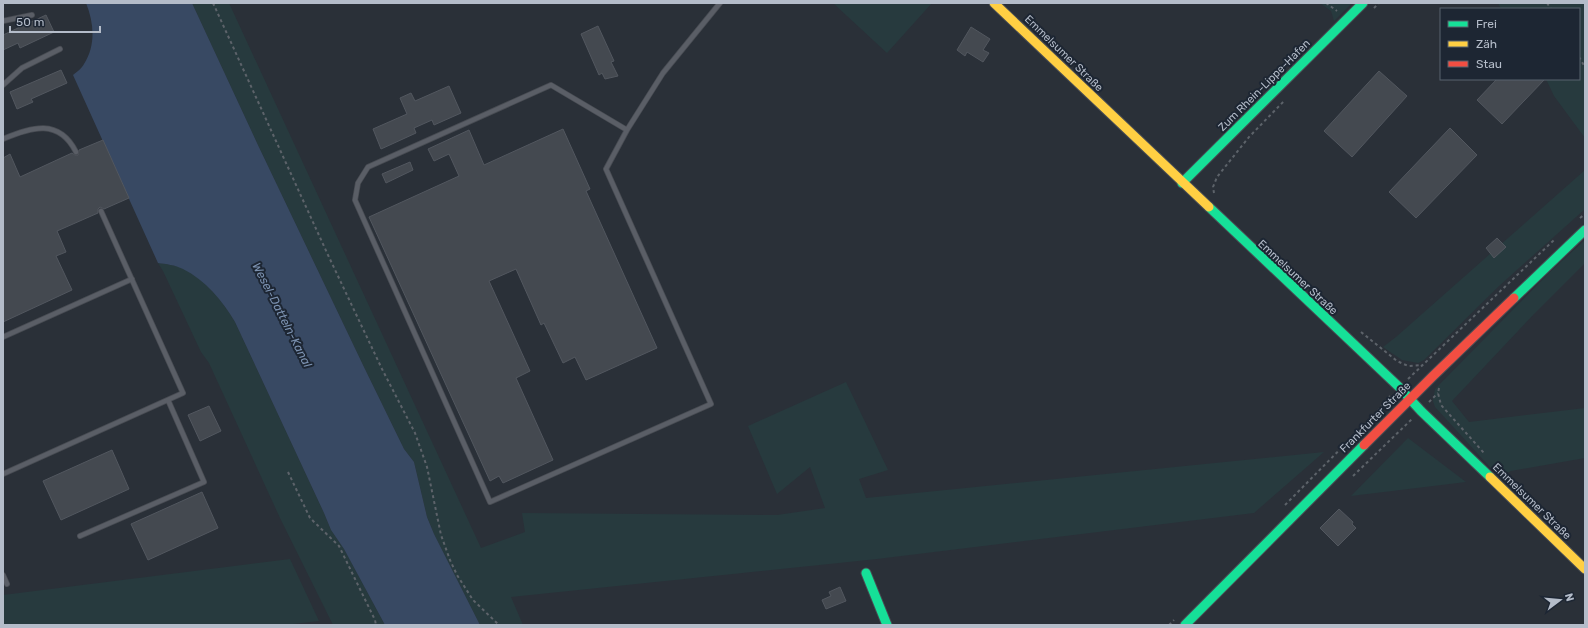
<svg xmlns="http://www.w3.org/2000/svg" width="1588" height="628" viewBox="0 0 1588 628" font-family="Rubik,sans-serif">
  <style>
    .green { fill: #273a3e }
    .water { fill: #384963 }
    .building { fill: #444950; stroke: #52575f }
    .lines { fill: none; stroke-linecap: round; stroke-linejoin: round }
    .lane-casing { stroke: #484c53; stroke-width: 6 }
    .fast-casing { stroke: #484c53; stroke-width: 11 }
    .slow-casing { stroke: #484c53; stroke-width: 11 }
    .jam-casing { stroke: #484c53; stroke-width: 11 }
    .path { stroke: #5d636a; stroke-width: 2; stroke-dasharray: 3 3; stroke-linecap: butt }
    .lane { stroke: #5a5e66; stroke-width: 4.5 }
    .fast { stroke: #16e098; stroke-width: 9 }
    .slow { stroke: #ffcf43; stroke-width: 9 }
    .jam { stroke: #f24e42; stroke-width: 9 }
    .labels { text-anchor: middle; stroke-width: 4; stroke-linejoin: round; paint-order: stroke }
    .street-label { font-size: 11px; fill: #b4bcc9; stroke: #1d2633 }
    .water-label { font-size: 12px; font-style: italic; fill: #7c92b1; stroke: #1d2633 }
  </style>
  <rect width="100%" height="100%" fill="#2a3038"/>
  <!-- green -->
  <path class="green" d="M 192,3 L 229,3 L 481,548 L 525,532 L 522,513 L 777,515 L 825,508 L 810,467 L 777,494 L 748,426 L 846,382 L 888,470 L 859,479 L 866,498 L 1324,452 L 1254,513 L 877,559 L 511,597 L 523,625 L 480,625 L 434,534 L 427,517 L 414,462 L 404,449 L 363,365 L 257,143 Z
    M 833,3 L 932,3 L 887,53 Z
    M 1320,3 L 1352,3 L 1334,21 L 1331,11 Z
    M 1498,3 L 1585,3 L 1585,138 L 1554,96 L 1546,79 L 1579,79 L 1579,9 L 1501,9 Z
    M 1585,170 L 1585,209 L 1499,286 L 1424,360 L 1418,363 L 1402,360 L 1383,347 L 1396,337 Z
    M 1585,240 L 1585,263 L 1534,314 L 1452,401 L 1469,422 L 1585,408 L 1585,458 L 1511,471 L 1499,477 L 1435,407 L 1433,401 L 1435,389 L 1551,271 Z
    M 158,263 C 166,264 175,265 183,268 C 205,280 223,301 235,322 L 324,513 L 331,530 L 344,549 L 385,625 L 333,625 L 280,518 L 209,363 L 201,352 L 163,271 Z
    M 1408,438 L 1466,482 L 1351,496 Z
    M 290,559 L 319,621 L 285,625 L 3,625 L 3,595 Z"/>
  <!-- water -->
  <path class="water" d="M 86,3 L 192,3 L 257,143 L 363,365 L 404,449 L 414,462 L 427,517 L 434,534 L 480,625 L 385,625 L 344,549 L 331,530 L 324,513 L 235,322 C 223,301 205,280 183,269 C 175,265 166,264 158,263 L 73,75 C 77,72 82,68 84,64 C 96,45 94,23 86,3 Z"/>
  <!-- building -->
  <path class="building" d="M 46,15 L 54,32 L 20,48 L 18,43 L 3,50 L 3,35 Z
    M 598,26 L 614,61 L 611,62 L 618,76 L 605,79 L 602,73 L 599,75 L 581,34 Z
    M 971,27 L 990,39 L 983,50 L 989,53 L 983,62 L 967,52 L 965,56 L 957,50 Z
    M 61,70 L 67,83 L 31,99 L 33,102 L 17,109 L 10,92 Z
    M 1379,71 L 1407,96 L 1352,157 L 1324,131 Z
    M 1497,79 L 1545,79 L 1502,124 L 1477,100 Z
    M 449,86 L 461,113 L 434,125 L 432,120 L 414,128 L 416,133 L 381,149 L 373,129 L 407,114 L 400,98 L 411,93 L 415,101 Z
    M 1450,128 L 1477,155 L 1416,218 L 1389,192 Z
    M 563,129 L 590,189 L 586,191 L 657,348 L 586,380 L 575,357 L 563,363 L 544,323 L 541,325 L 516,269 L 489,281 L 530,371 L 516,378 L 553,460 L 503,483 L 499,476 L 490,481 L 369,217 L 459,176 L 449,154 L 434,161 L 428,149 L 441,143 L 469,130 L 484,165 Z
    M 103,140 L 129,198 L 104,209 L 100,207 L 98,209 L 98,213 L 57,231 L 66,252 L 56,256 L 72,290 L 3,322 L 3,158 L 10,154 L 20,177 L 72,153 L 75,155 L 78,155 L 79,150 Z
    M 410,162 L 413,170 L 386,183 L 382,174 Z
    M 1497,238 L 1506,247 L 1494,258 L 1486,248 Z
    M 209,406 L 221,431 L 200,441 L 188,415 Z
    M 112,450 L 129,489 L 61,520 L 43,481 Z
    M 202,492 L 218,528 L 148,560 L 131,524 Z
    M 1339,509 L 1353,522 L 1352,524 L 1356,528 L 1338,546 L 1320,528 Z
    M 840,587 L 846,601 L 826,609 L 822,600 L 831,596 L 829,592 Z"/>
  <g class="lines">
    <!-- lane casing -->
    <g class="lane-casing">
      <path id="lane" d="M 3,21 L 32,15
        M 3,85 L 22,68 L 60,49
        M 627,130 L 551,85 L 368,167 L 358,183 L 355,200 L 490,502 L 711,404 L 606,169 L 627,130 L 663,73 L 720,3
        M 3,139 C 31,127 59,118 76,152
        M 3,337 L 132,279
        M 3,474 L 183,393 L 101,211
        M 80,536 L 204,482 L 168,400
        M 3,575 L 7,584"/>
    </g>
    <!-- fast casing -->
    <g class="fast-casing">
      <path id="fast" d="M 1182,183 L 1363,3
        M 1209,207 L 1399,387 L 1421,411 L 1490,477
        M 1514,298 L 1585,230
        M 866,573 L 887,625
        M 1185,625 L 1364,445"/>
    </g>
    <!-- slow casing -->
    <g class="slow-casing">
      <path id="slow" d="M 994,3 L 1209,207
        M 1490,477 L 1585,569"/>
    </g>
    <!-- jam casing -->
    <g class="jam-casing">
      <path id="jam" d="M 1364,445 L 1433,376 L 1514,298"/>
    </g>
    <!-- path -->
    <path class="path" d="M 213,3 L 328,255 L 382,369 L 415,433 L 427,467 L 441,535 L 450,560 L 457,575 L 473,600 L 499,625
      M 1326,3 L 1337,11
      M 1547,3 L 1551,9
      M 1374,8 L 1379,3
      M 1579,57 L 1585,67
      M 1214,193 L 1213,187 L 1217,177 L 1249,137 L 1285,100
      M 1580,218 L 1585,214
      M 1361,332 L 1397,361 L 1408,366 L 1422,365
      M 1408,379 L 1554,240
      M 1439,388 L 1438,393 L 1441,405 L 1484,453
      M 1429,402 L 1438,393
      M 288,472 L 310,518 L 339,546 L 375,620 L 376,625
      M 1353,476 L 1412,419
      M 1285,505 L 1377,412 L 1390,396
      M 1169,625 L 1174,620"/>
    <!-- lane -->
    <use href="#lane" class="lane"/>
    <!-- fast -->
    <use href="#fast" class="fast"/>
    <!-- slow -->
    <use href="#slow" class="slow"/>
    <!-- jam -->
    <use href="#jam" class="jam"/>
  </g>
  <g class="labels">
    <!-- street labels -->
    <g class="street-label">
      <text transform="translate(1064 53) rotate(44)" y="4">Emmelsumer Straße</text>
      <text transform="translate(1264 85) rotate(-45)" y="4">Zum Rhein-Lippe-Hafen</text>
      <text transform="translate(1298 277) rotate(43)" y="4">Emmelsumer Straße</text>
      <text transform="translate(1375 417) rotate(-45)" y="4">Frankfurter Straße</text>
      <text transform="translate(1532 501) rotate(44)" y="4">Emmelsumer Straße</text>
    </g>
    <!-- water labels -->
    <g class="water-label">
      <text transform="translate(282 315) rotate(63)" y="4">Wesel-Datteln-Kanal</text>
    </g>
  </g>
  <!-- border -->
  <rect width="1588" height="628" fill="none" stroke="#b4bcc9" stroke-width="8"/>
  <!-- legend -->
  <rect x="1440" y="8" width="140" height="72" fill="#1d2633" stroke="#59626f"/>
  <rect x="1448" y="21" width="20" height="6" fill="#16e098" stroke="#59626f"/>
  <text x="1476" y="28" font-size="12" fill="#b4bcc9">Frei</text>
  <rect x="1448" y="41" width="20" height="6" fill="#ffcf43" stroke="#59626f"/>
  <text x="1476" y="48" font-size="12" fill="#b4bcc9">Zäh</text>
  <rect x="1448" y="61" width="20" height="6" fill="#f24e42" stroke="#59626f"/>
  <text x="1476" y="68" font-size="12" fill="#b4bcc9">Stau</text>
  <!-- north arrow -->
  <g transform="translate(1560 600) rotate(74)" stroke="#1d2633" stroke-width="3" paint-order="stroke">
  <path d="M0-3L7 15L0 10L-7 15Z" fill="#b4bcc9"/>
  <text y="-6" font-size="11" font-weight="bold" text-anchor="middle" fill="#b4bcc9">N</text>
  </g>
  <!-- scale -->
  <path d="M10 26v6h90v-6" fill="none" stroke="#b4bcc9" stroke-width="2"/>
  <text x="16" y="26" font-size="12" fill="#b4bcc9" stroke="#1d2633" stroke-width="3" paint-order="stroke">50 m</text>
</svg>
